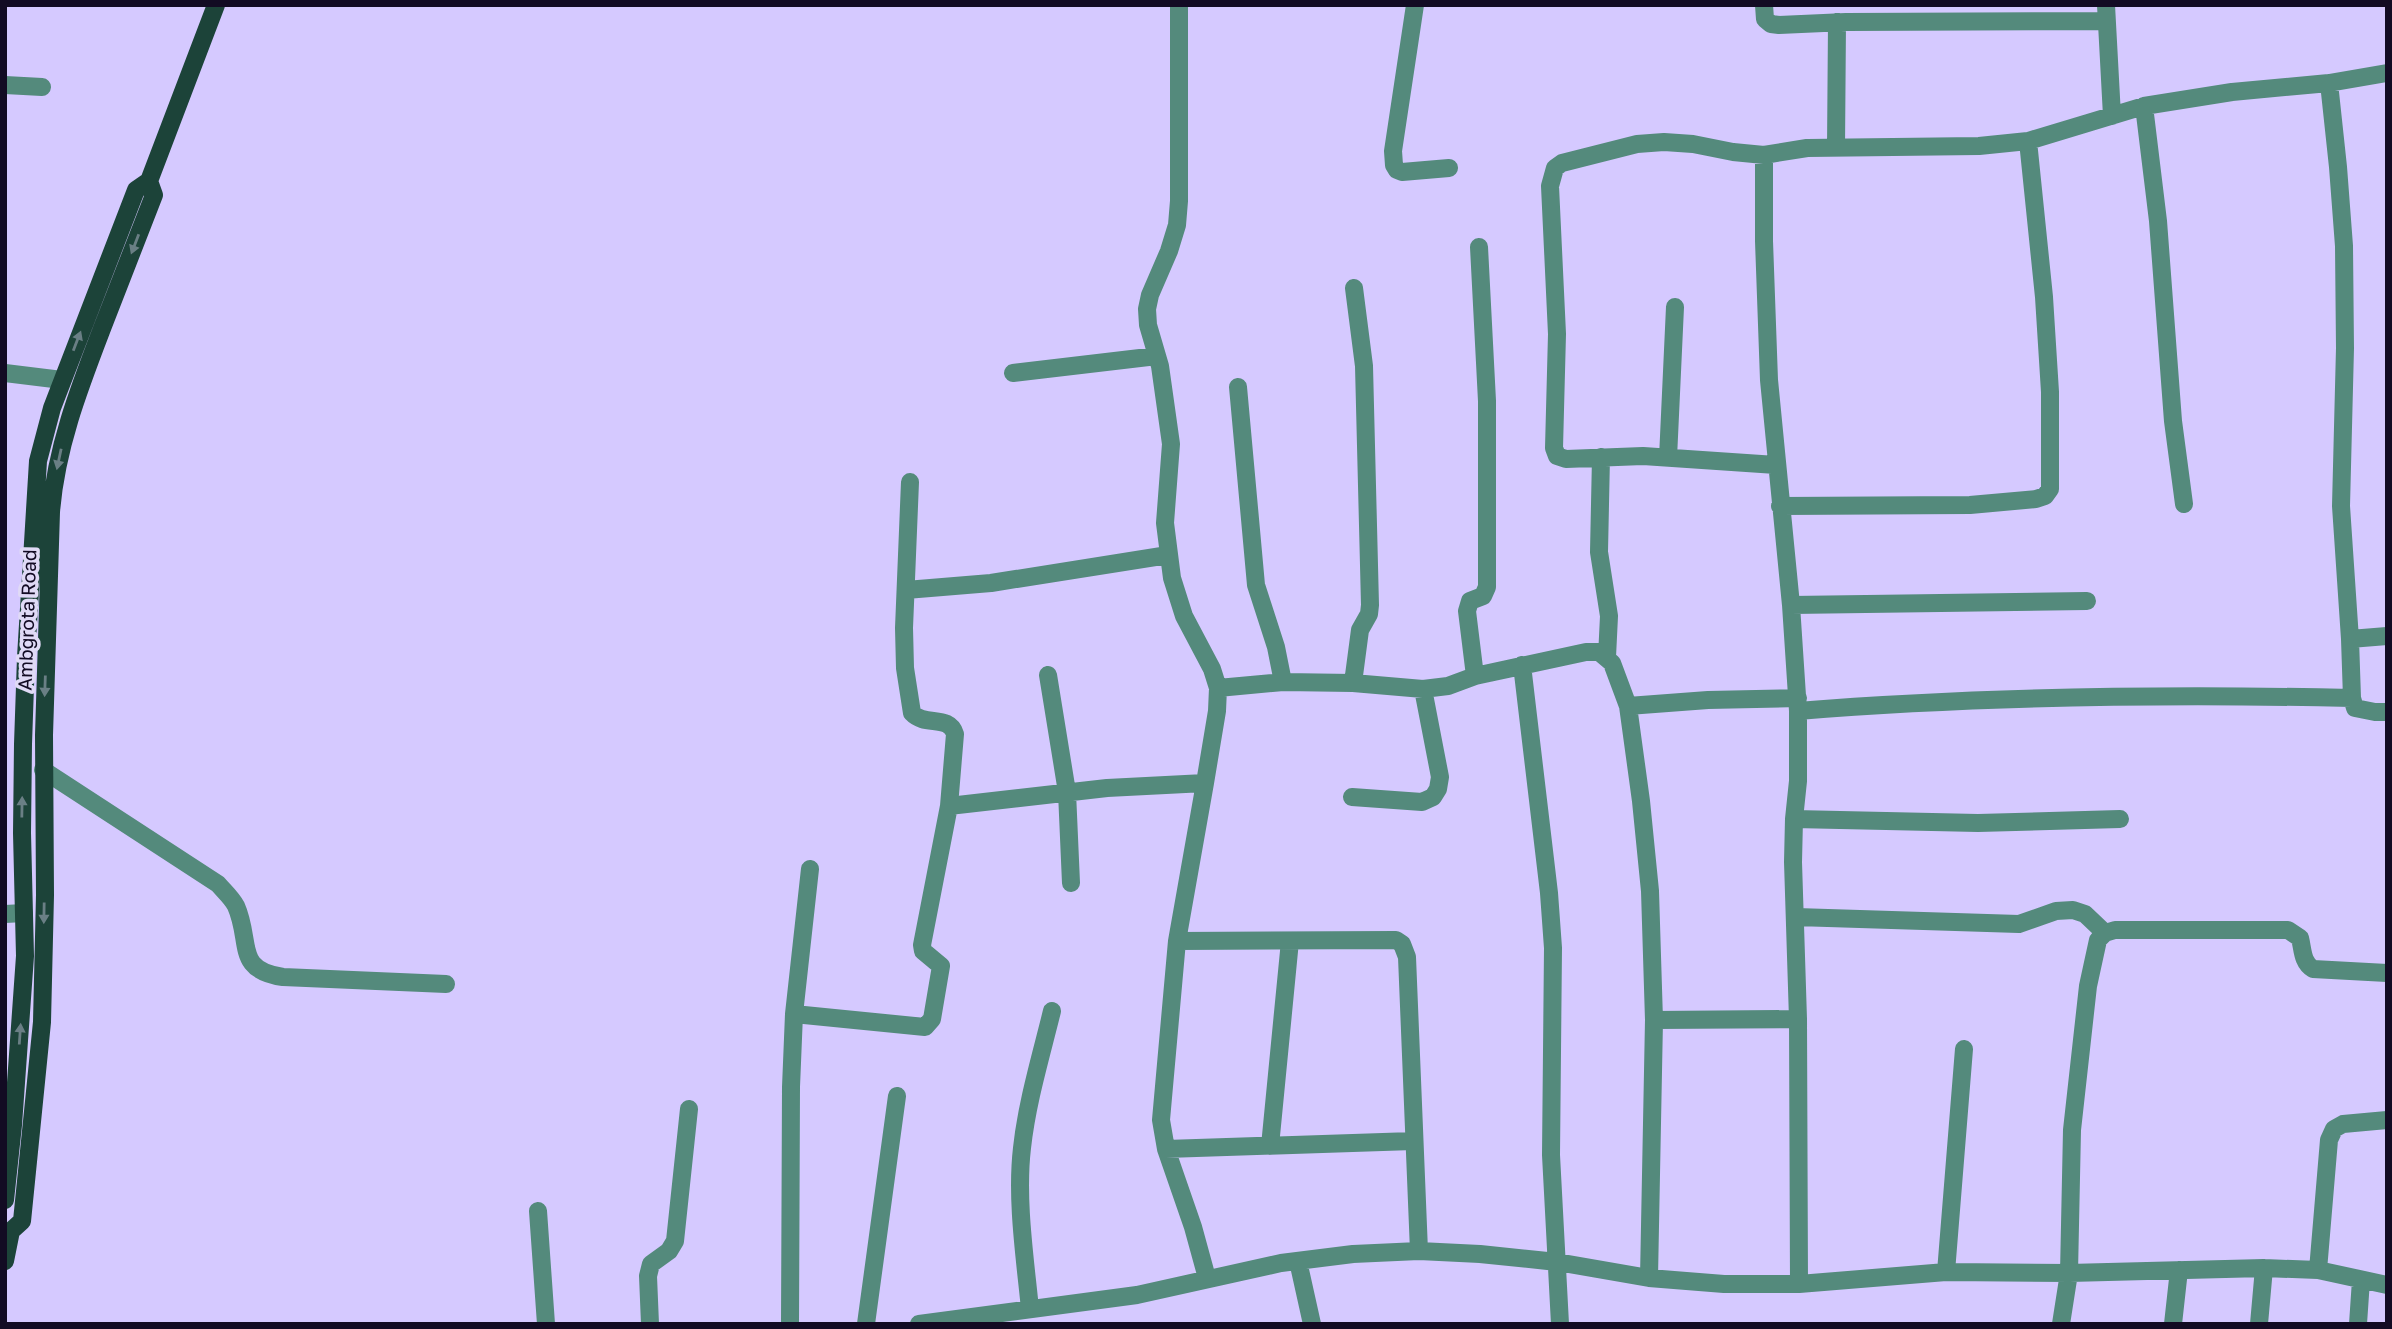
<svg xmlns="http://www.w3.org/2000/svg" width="2392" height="1329" viewBox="0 0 2392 1329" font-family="'Golos Text',sans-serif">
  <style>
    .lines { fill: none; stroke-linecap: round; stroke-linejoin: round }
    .minor { stroke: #548a7c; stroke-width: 18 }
    .major { stroke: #1c4339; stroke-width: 18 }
    .oneway { fill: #6a7f85 }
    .labels { text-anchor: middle; stroke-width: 7; stroke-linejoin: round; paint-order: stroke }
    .street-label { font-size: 19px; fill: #120b23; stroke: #e0daf6 }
  </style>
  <rect width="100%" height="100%" fill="#d5c9ff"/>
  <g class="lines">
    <!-- minor -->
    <path class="minor" d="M 1179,5 L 1179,201 L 1177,225 L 1169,251 L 1150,295 L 1147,309 L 1148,325 L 1160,366 L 1171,444 L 1165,523 L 1172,578 L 1184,616 L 1212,669 L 1218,688 L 1217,711 L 1205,783 L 1177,941 L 1161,1120 L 1166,1149 L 1193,1227 L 1207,1278
      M 1415,5 L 1393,151 L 1394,165 L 1397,170 L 1402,172 L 1449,168
      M 1764,5 L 1765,19 L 1771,24 L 1779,25 L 1846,22 L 2107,21
      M 2106,5 L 2112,116
      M 2329,83 L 2338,167 L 2344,246 L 2345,348 L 2341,506 L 2350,639 L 2352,698 L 2355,708 L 2375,712 L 2387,712
      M 5,85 L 42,87
      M 2144,106 L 2158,221 L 2173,421 L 2184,504
      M 1836,148 L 1837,22
      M 1764,155 L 1764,241 L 1769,380 L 1791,605 L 1798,711 L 1798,781 L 1794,819 L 1793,862 L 1798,1019 L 1799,1284
      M 5,373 L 62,380
      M 1013,373 L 1157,356
      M 1238,387 L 1256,585 L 1276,647 L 1283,682
      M 1601,457 L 1599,552 L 1609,616 L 1607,657
      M 1668,458 L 1675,307
      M 1776,465 L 1643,456 L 1566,459 L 1557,456 L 1554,448 L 1557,334 L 1550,186 L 1555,168 L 1562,163 L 1637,144 L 1664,142 L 1693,144 L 1733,152 L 1764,155 L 1807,148 L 1979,146 L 2028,141 L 2144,106 L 2232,92 L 2329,83 L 2387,73
      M 1780,506 L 1970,505 L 2036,499 L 2045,496 L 2050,489 L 2050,392 L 2044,297 L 2028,141
      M 906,590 L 991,583 L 1168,555
      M 1791,605 L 2087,601
      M 2350,639 L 2387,636
      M 1522,665 L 1549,893 L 1553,948 L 1551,1155 L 1560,1324
      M 1048,675 L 1067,792 L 1071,883
      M 1475,676 L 1467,611 L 1470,601 L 1483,596 L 1487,587 L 1487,401 L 1479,247
      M 1353,683 L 1360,630 L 1369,614 L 1370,605 L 1364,366 L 1354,288
      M 1218,688 L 1283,682 L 1353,683 L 1423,689 L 1448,686 L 1475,676 L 1586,652 L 1599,652 L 1612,663 L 1628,706 L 1641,801 L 1650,891 L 1654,1020 L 1649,1278
      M 1628,706 L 1708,700 L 1798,698
      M 1798,711 C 1982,696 2167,694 2352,698
      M 43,770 L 218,884 C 224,891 232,898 236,906 C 252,942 234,970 283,977 L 446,984
      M 1352,797 L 1422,802 L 1433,797 L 1438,789 L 1440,777 L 1423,689
      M 949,806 L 1107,788 L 1205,783
      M 1794,819 L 1978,823 L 2120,819
      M 5,914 L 24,913
      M 1796,917 L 2019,924 L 2056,911 L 2073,910 L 2085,914 L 2105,933
      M 1177,941 L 1396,940 L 1402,944 L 1407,957 L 1419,1251
      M 794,1014 L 925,1027 L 932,1019 L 941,966 L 923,951 L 922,945 L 949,806 L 955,734 C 949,714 925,727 912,713 L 905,668 L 904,628 L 910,482
      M 1654,1020 L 1798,1019
      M 1270,1146 L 1290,941
      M 1166,1149 L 1413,1141
      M 538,1211 L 546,1324
      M 1298,1261 L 1312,1324
      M 2318,1270 L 2329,1140 L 2334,1129 L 2343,1124 L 2387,1120
      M 1946,1272 L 1964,1049
      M 1030,1309 C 1025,1258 1016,1199 1022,1148 C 1027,1102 1041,1056 1052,1011
      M 650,1324 L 648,1276 L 651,1264 L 669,1251 L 675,1241 L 689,1109
      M 790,1324 L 791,1087 L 794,1014 L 810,869
      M 866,1324 L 897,1096
      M 919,1324 L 1137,1295 L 1281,1263 L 1353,1254 L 1419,1251 L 1480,1254 L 1557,1262 L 1649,1278 L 1724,1284 L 1799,1284 L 1946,1272 L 2069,1273 L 2264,1268 L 2318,1270 L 2387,1285
      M 2061,1324 L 2069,1273 L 2072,1130 L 2088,986 L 2098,940 L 2105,933 L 2115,930 L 2288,930 L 2300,938 C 2303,950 2302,962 2313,969 L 2387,973
      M 2173,1324 L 2179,1270
      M 2259,1324 L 2264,1268
      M 2358,1324 L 2361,1280"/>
    <!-- major -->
    <path class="major" d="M 5,1200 L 13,1125 L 25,956 L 22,833 L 23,744 L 26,657 L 38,461 L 52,408 L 136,190 L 149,181
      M 5,1261 L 11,1231 L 22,1221 L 42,1022 L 45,895 L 44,735 L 51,512 C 56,447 80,386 103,326 C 120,283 137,239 154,195 L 149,181 L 216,5"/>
  </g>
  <!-- one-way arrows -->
  <defs><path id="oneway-solid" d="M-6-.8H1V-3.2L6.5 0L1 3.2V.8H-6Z" transform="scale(1.75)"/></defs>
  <g class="oneway">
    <use href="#oneway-solid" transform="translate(135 244) rotate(111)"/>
    <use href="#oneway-solid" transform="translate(77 341) rotate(-69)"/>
    <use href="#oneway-solid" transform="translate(59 459) rotate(102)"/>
    <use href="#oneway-solid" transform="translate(45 686) rotate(92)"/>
    <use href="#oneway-solid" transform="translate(22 807) rotate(-89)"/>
    <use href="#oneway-solid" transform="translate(44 913) rotate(91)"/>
    <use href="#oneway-solid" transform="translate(20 1034) rotate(-86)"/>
  </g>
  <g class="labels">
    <!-- street labels -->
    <g class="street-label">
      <text transform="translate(27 620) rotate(-88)" y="7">Ambgrota Road</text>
    </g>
  </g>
  <!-- border -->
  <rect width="2392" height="1329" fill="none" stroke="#120b23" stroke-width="14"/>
</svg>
